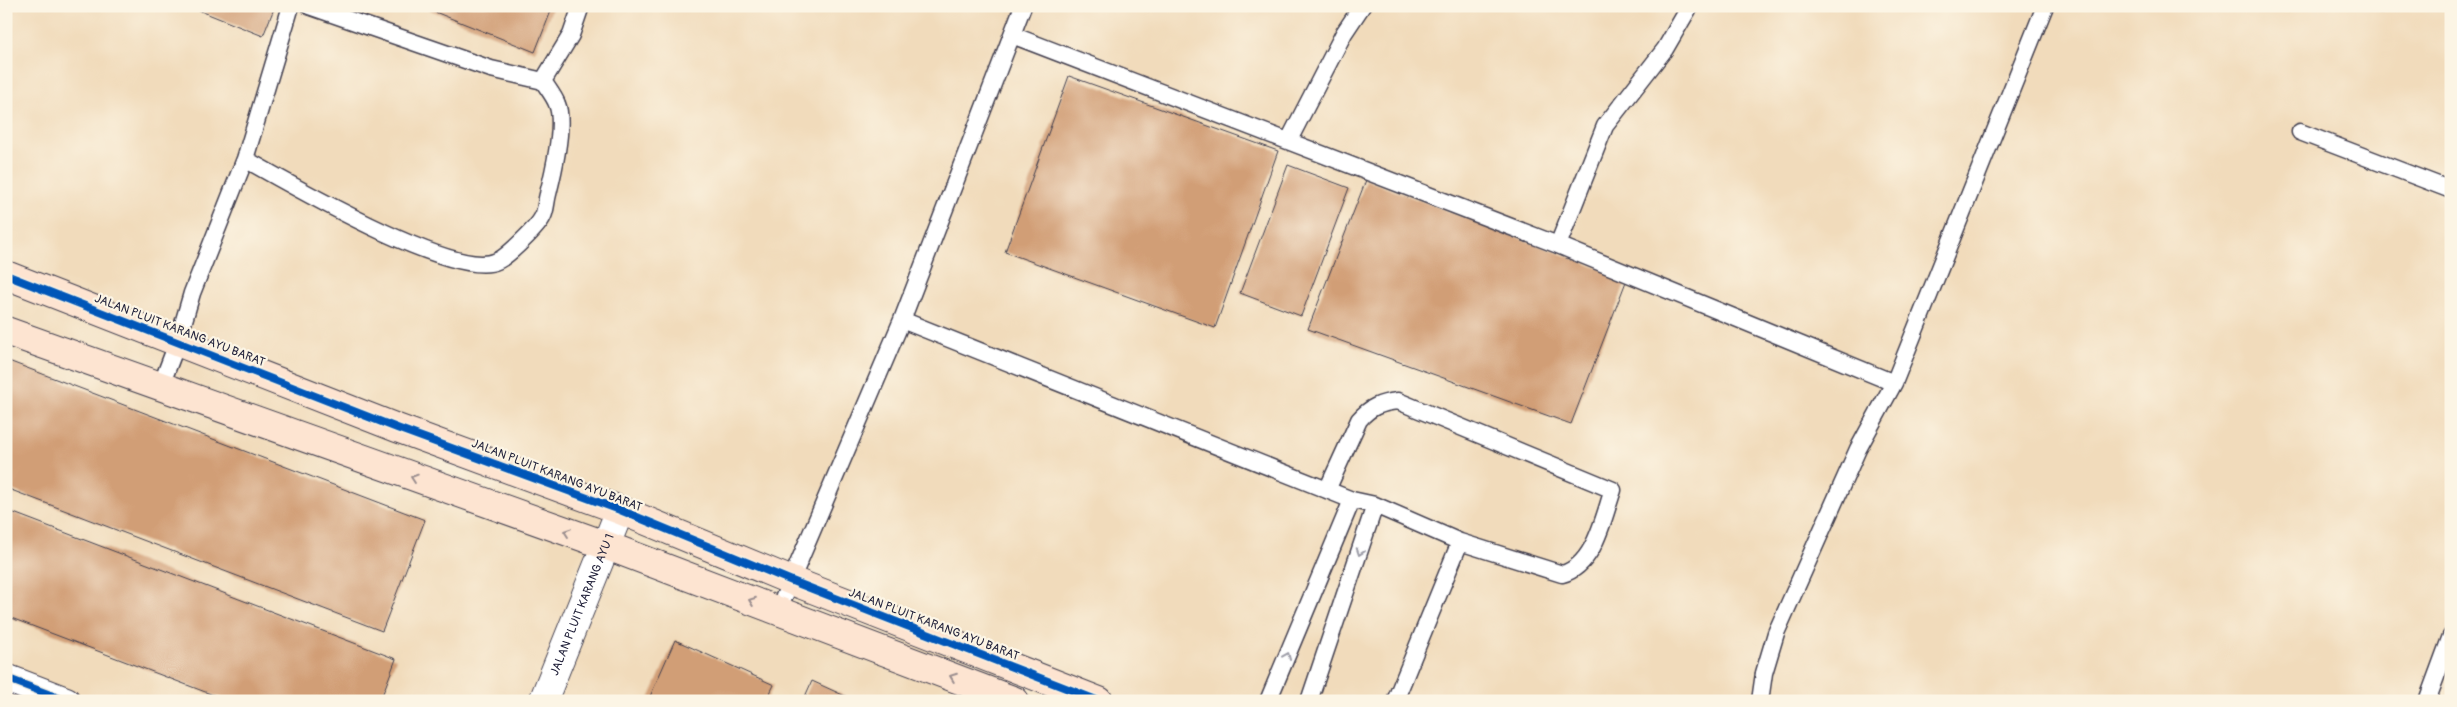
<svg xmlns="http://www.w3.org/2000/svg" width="2457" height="707" viewBox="0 0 2457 707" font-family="Pangolin,sans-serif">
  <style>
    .building { fill: #d19e76 }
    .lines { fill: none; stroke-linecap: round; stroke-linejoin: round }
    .lane-casing { stroke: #413e4e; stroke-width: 19 }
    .street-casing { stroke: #413e4e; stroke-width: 30 }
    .secondary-casing { stroke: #413e4e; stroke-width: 30 }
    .lane { stroke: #fff; stroke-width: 16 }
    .street { stroke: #fff; stroke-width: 28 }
    .secondary { stroke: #fde4d1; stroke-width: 28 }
    .cycleway-casing { stroke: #fcf5e5; stroke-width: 11 }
    .cycleway { stroke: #0057b8; stroke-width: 8 }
    .oneway { stroke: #9a8d8e }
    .oneway2 { stroke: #9c9ca7 }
    .labels { text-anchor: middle; stroke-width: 4.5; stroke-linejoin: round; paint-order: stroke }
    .street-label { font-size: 12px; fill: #22223b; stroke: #fcf5e5 }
  </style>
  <rect width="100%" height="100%" fill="#fcf5e5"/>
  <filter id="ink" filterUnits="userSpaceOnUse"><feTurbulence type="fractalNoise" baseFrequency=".02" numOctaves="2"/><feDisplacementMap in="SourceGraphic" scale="10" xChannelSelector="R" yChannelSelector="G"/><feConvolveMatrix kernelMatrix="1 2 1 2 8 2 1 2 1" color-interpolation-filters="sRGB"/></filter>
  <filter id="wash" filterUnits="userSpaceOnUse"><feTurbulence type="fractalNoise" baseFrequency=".0096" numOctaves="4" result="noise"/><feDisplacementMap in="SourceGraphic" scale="20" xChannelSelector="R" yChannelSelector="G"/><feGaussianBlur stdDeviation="1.12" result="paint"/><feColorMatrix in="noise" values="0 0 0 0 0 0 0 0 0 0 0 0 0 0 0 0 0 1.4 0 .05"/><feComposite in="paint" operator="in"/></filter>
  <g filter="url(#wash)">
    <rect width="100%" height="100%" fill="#f1dbbb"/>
    <g id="blocks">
      <!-- building -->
      <path class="building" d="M 188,6 L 275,6 L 263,36 Z
        M 420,6 L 553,6 L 535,52 Z
        M 2372,6 L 2385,6 L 2383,11 Z
        M 1069,76 L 1278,151 L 1215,328 L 1005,252 Z
        M 1288,165 L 1349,188 L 1301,316 L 1240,293 Z
        M 1366,180 L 1627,279 L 1571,424 L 1308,329 Z
        M 6,360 L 425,520 L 382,631 L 6,488 Z
        M 6,510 L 396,659 L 380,701 L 229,701 L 6,616 Z
        M 675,640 L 774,685 L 766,701 L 648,701 Z
        M 812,681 L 856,701 L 803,701 Z"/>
    </g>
  </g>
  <g filter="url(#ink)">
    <use href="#blocks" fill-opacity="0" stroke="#413e4e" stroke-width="1"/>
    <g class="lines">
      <!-- lane casing -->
      <g class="lane-casing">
        <path id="lane" d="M 309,6 L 491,69 L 543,81 L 571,35 L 581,6
          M 1012,35 L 1558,245 L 1894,383 L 2045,6
          M 2300,132 L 2451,190
          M 1289,140 L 1344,33 L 1362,6
          M 245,159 C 288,183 455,281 497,261 C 507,257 539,226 543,216 C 546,210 546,201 548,194 C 553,174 565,123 557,104 C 554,96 548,89 543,81
          M 1558,245 L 1605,126 L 1665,49 L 1690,6
          M 902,320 L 1352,500 L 1375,505 L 1460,542 L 1562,574 C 1595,565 1603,518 1613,490 L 1398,401 C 1380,403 1370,407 1359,420 L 1327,490
          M 160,388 L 178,341 L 192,293 L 245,159 L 291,6
          M 778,611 L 902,320 L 1023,6
          M 1268,701 L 1352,500
          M 1309,701 L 1375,505
          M 1395,701 L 1460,542
          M 1760,701 L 1764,673 L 1776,633 L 1858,449 L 1894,383
          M 2427,701 L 2451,636"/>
      </g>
      <!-- street casing -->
      <g class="street-casing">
        <g id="street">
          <path d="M 6,678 L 66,701"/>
          <path id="s1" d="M 543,701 L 620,510"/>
        </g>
      </g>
      <!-- secondary casing -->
      <g class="secondary-casing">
        <path id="secondary" d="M 6,275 L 397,428 L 620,510 L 792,581 L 1099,701
          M 6,331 L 605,545 L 1015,701"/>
      </g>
      <!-- lane -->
      <use href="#lane" class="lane"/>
      <!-- street -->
      <use href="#street" class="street"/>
      <!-- secondary -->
      <use href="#secondary" class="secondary"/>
      <!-- cycleway casing -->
      <g class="cycleway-casing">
        <path id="cycleway" d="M 6,275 L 397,428 L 620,510 L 792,581 L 1099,701
          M 6,678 L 66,701"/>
      </g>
      <!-- cycleway -->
      <use href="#cycleway" class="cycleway"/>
    </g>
    <!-- one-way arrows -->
    <defs><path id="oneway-chevron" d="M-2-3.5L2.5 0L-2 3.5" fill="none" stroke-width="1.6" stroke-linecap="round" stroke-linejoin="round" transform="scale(1.25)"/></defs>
    <g class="oneway">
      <use href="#oneway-chevron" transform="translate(414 478) rotate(-161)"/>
      <use href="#oneway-chevron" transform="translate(567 532) rotate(-161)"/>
      <use href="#oneway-chevron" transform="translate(752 601) rotate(-159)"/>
      <use href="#oneway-chevron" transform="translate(953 677) rotate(-159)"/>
    </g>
    <g class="oneway2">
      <use href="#oneway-chevron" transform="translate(1360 552) rotate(109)"/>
      <use href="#oneway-chevron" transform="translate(1287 656) rotate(-67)"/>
    </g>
  </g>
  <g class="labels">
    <!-- street labels -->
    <g class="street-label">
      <text transform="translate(180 330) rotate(21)" y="4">JALAN PLUIT KARANG AYU BARAT</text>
      <text transform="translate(557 475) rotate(21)" y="4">JALAN PLUIT KARANG AYU BARAT</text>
      <text dy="4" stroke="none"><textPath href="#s1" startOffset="104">JALAN PLUIT KARANG AYU 1</textPath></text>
      <text transform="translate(934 624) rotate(21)" y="4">JALAN PLUIT KARANG AYU BARAT</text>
    </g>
  </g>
  <!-- margin -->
  <rect width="2457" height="707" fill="none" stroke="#fcf5e5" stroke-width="25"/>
</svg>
